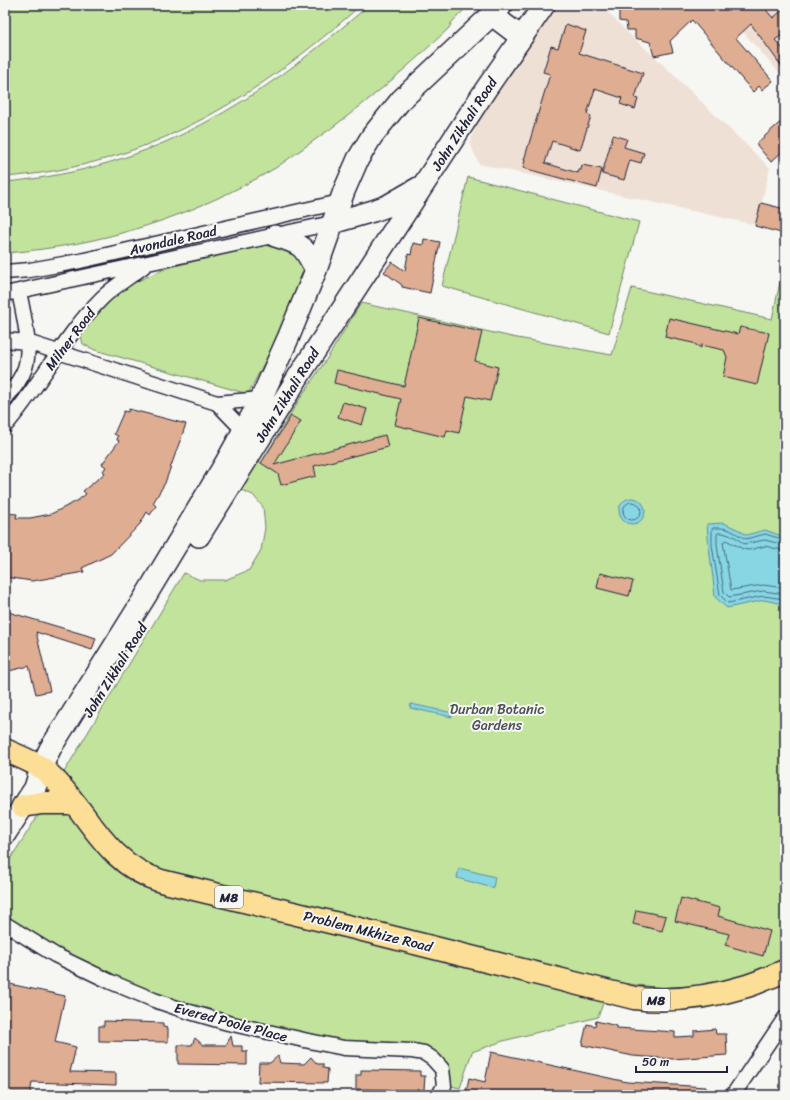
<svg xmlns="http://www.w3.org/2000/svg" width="790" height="1100" viewBox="0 0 790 1100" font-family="Sriracha,sans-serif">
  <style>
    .built { fill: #efe0d5 }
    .green { fill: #c1e39c; stroke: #72826c }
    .water { fill: #87d6e4; stroke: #5f8ea0 }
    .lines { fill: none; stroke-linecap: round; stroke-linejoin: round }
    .shore { stroke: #4a6a7f; stroke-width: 1 }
    .building { fill: #dfad91; stroke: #22223b }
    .minor-casing { stroke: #22223b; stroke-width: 17 }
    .secondary-casing { stroke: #22223b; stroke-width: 24 }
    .primary-casing { stroke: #22223b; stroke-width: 25 }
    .minor { stroke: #f6f6f2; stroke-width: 14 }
    .secondary { stroke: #f6f6f2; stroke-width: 21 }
    .primary { stroke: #fcde96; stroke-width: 22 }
    .labels { text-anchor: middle; stroke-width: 4; stroke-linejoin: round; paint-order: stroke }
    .shield { fill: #f6f6f2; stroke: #626272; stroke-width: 1 }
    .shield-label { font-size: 13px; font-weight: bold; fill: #22223b }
    .street-label { font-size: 14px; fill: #22223b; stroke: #f6f6f2 }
    .park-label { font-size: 14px; fill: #4a5253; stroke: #f6f6f2 }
  </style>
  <rect width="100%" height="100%" fill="#f6f6f2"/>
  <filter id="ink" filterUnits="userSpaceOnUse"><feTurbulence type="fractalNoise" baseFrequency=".025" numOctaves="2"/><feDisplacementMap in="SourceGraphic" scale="8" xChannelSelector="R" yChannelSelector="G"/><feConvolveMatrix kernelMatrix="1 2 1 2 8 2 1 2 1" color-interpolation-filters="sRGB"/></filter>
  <g filter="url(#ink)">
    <!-- built -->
    <path class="built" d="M 544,5 L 601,5 L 626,31 L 655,57 L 770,168 L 756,225 L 479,164 L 470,143 L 486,89 Z
      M 719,5 L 785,5 L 785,79 L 768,60 Z"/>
    <!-- green -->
    <path class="green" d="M 5,5 L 361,5 C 256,98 148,166 5,177 Z
      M 369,5 L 469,5 L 452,22 L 449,28 C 406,69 361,108 312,142 C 300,150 289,159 277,167 C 195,216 101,246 5,253 L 5,182 C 155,169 258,101 369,5 Z
      M 468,177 L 639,222 L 609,333 L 442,286 Z
      M 275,241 L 289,244 L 306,273 L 285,323 L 248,394 L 95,350 L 83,344 L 80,332 L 94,314 L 131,284 L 167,268 Z
      M 785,259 L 785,965 L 712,990 L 655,987 L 611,982 L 598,1017 L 503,1041 L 472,1052 L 460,1088 L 446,1085 L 437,1060 L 384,1048 L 211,1017 L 70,960 L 5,916 L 5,867 L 37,817 L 184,573 L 200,580 L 225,580 L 249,570 L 261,550 L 265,528 L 263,507 L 253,495 L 234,487 L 255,458 L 261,463 L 299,400 L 328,357 L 361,303 L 512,337 L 612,355 L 632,288 L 772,319 Z"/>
    <!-- water -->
    <path class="water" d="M619 511a13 13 0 1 1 26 0a13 13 0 1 1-26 0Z
      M 724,523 L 739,530 L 746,535 L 765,530 L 785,537 L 785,603 L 778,603 L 764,600 L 727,608 L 715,597 C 713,572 708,549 707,524 Z
      M 411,704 L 453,713 L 452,717 L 410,708 Z
      M 459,868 L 495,877 L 493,888 L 457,878 Z"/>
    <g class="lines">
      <!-- shore -->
      <path class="shore" d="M623 511a9 9 0 1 1 18 0a9 9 0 1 1-18 0Z
        M 785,540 L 765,534 L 746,539 C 732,532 730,527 713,528 L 712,529 L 712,545 L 720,595 L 728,603 L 763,596 L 785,599
        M 785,545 L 765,540 L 744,544 L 735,537 L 723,533 L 718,533 L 717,534 L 717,545 L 724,592 L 729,597 L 763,591 L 785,594
        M 785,551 L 765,546 L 749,550 L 743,549 L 726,540 L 723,542 L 731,590 L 763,585 L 785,588"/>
    </g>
    <!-- building -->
    <path class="building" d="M 619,5 L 762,5 L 773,18 L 785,8 L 785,33 L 775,40 L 785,51 L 785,71 L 751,24 L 736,38 L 773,81 L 762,90 L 759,86 L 753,92 L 692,20 L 670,41 L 673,52 L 654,56 L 650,42 L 635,38 L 635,30 L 627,30 L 626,22 L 619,21 Z
      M 566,24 L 586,31 L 579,53 L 643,73 L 635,98 L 638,99 L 635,109 L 620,104 L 622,98 L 595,89 L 587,114 L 591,116 L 580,150 L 552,141 L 545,163 L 578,173 L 579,170 L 581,170 L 582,165 L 602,169 L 597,188 L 523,168 L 525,160 L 524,160 L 550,74 L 543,72 L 551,46 L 558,48 Z
      M 785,118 L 785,149 L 771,162 L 756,144 Z
      M 613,135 L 627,139 L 624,147 L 644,153 L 641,163 L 630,160 L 624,180 L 602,174 Z
      M 761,203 L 785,209 L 785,234 L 755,226 Z
      M 424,239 L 440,242 L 430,293 L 402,287 L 402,285 L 384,272 L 392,262 L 405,271 L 408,254 L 411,255 L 413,243 L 423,245 Z
      M 419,318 L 482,332 L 475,361 L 498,367 L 490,401 L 467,396 L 459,433 L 447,430 L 445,437 L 395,425 L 401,399 L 334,383 L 337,370 L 404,386 Z
      M 669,318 L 738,334 L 740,327 L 769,333 L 757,385 L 723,377 L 727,357 L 724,350 L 701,345 L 701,348 L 693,343 L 665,337 Z
      M 343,402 L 367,409 L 362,425 L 338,417 Z
      M 129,409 L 186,424 L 165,483 L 153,503 L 156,506 L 150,515 L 147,512 L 140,524 L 111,554 L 82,568 L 84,572 L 32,581 L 5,577 L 5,513 L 17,514 L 16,518 L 30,518 L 51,514 L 77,501 L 86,494 L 83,491 L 105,473 L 103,471 L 106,467 L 102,464 L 119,441 L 117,440 L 118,436 L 114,434 L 124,411 L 128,412 Z
      M 291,416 L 301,421 L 274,465 L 385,435 L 388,447 L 314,466 L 316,476 L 281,485 L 278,474 L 261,463 Z
      M 600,573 L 633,581 L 629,596 L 597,588 Z
      M 5,611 L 96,638 L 92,650 L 36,632 L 50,691 L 36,694 L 29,666 L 5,672 Z
      M 681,898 L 720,908 L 718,916 L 770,931 L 763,956 L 725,945 L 729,934 L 675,921 Z
      M 636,910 L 666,916 L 662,931 L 633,924 Z
      M 5,983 L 65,996 L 55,1042 L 76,1047 L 70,1072 L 116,1073 L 116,1085 L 32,1082 L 30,1095 L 5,1095 Z
      M 104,1021 L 163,1023 L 163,1027 L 168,1028 L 168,1042 L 99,1041 L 99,1026 L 104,1026 Z
      M 596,1021 L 617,1026 L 617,1028 L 675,1032 L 675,1037 L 694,1036 L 694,1031 L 715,1029 L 716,1034 L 726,1034 L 727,1055 L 673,1059 L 633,1056 L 582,1045 L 587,1024 L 595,1026 Z
      M 231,1036 L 233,1046 L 242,1046 L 242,1051 L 247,1051 L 247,1065 L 178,1064 L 178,1045 L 192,1045 L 195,1038 L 203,1045 L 226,1045 Z
      M 491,1052 L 627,1082 L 706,1087 L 706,1095 L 480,1095 L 466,1092 L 469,1078 L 485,1082 Z
      M 278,1056 L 280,1063 L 304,1064 L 311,1057 L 317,1064 L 323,1064 L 323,1068 L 328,1069 L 327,1083 L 258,1082 L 259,1063 L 270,1063 Z
      M 361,1070 L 420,1071 L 420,1076 L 425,1076 L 424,1090 L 356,1089 L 356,1075 L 361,1075 Z"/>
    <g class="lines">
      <!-- minor casing -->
      <g class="minor-casing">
        <path id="minor" d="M 5,272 L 30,270 L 80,261 L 340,202
          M 5,294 L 332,223
          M 5,340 L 27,342 L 217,403 L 261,399
          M 5,399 C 13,389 21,380 25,368 C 32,345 23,314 19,291
          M 217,403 L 244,431
          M 5,426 C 40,386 64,336 102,298 C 114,286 130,277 144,266
          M 5,924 L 55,955 L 111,982 L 154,1000 L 183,1010 L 228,1023 L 304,1040 L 344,1048 L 412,1051 L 424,1053 L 433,1059 L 442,1069 L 444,1086 L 439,1095
          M 733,1095 L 785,1018"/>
      </g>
      <!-- secondary casing -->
      <g class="secondary-casing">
        <path id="secondary" d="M 492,15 L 521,37
          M 332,223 L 373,211 L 387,206 L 420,187
          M 275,236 C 302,244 303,245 316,270
          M 199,536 L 300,374 L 486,89 L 544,5
          M 5,834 L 35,788 L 41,768 L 50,749 L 145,597 L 225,464 L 261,399 L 289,336 L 316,270 L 344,191 L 358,159 L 372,136 L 401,100 L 502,5"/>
      </g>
      <!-- primary casing -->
      <g class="primary-casing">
        <path id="primary" d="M 5,750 C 20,757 38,763 50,775 C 89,812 105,864 161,881 L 359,929 L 634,998 C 671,1002 711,997 747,986 C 760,982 772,976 785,971
          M 23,806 L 42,803 L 74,803"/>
      </g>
      <!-- minor -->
      <use href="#minor" class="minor"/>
      <!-- secondary -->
      <use href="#secondary" class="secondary"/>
      <!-- primary -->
      <use href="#primary" class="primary"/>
    </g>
  </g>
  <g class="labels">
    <!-- shield labels -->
    <g class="shield">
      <rect x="215" y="886" width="28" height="22" rx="3"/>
      <rect x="642" y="989" width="28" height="22" rx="3"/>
    </g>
    <g class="shield-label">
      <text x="229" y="902">M8</text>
      <text x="656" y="1005">M8</text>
    </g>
    <!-- street labels -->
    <g class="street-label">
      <text transform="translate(464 124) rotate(-57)" y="5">John Zikhali Road</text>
      <text transform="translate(173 240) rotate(-13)" y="5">Avondale Road</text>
      <text transform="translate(70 339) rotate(-53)" y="5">Milner Road</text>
      <text transform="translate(287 395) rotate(-58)" y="5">John Zikhali Road</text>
      <text transform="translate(115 670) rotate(-58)" y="5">John Zikhali Road</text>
      <text transform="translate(368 931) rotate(14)" y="5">Problem Mkhize Road</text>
      <text transform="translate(231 1022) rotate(15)" y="5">Evered Poole Place</text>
    </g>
    <!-- park labels -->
    <g class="park-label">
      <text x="497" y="714">Durban Botanic<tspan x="497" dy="16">Gardens</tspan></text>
    </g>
  </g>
  <!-- margin -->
  <rect width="790" height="1100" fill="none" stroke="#f6f6f2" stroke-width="20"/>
  <rect x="10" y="10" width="770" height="1080" fill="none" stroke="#22223b" stroke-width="1.5" filter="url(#ink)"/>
  <!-- scale -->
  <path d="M636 1066v6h91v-6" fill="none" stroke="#22223b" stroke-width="2"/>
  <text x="642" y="1066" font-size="12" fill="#22223b" stroke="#f6f6f2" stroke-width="3" paint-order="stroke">50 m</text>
</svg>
